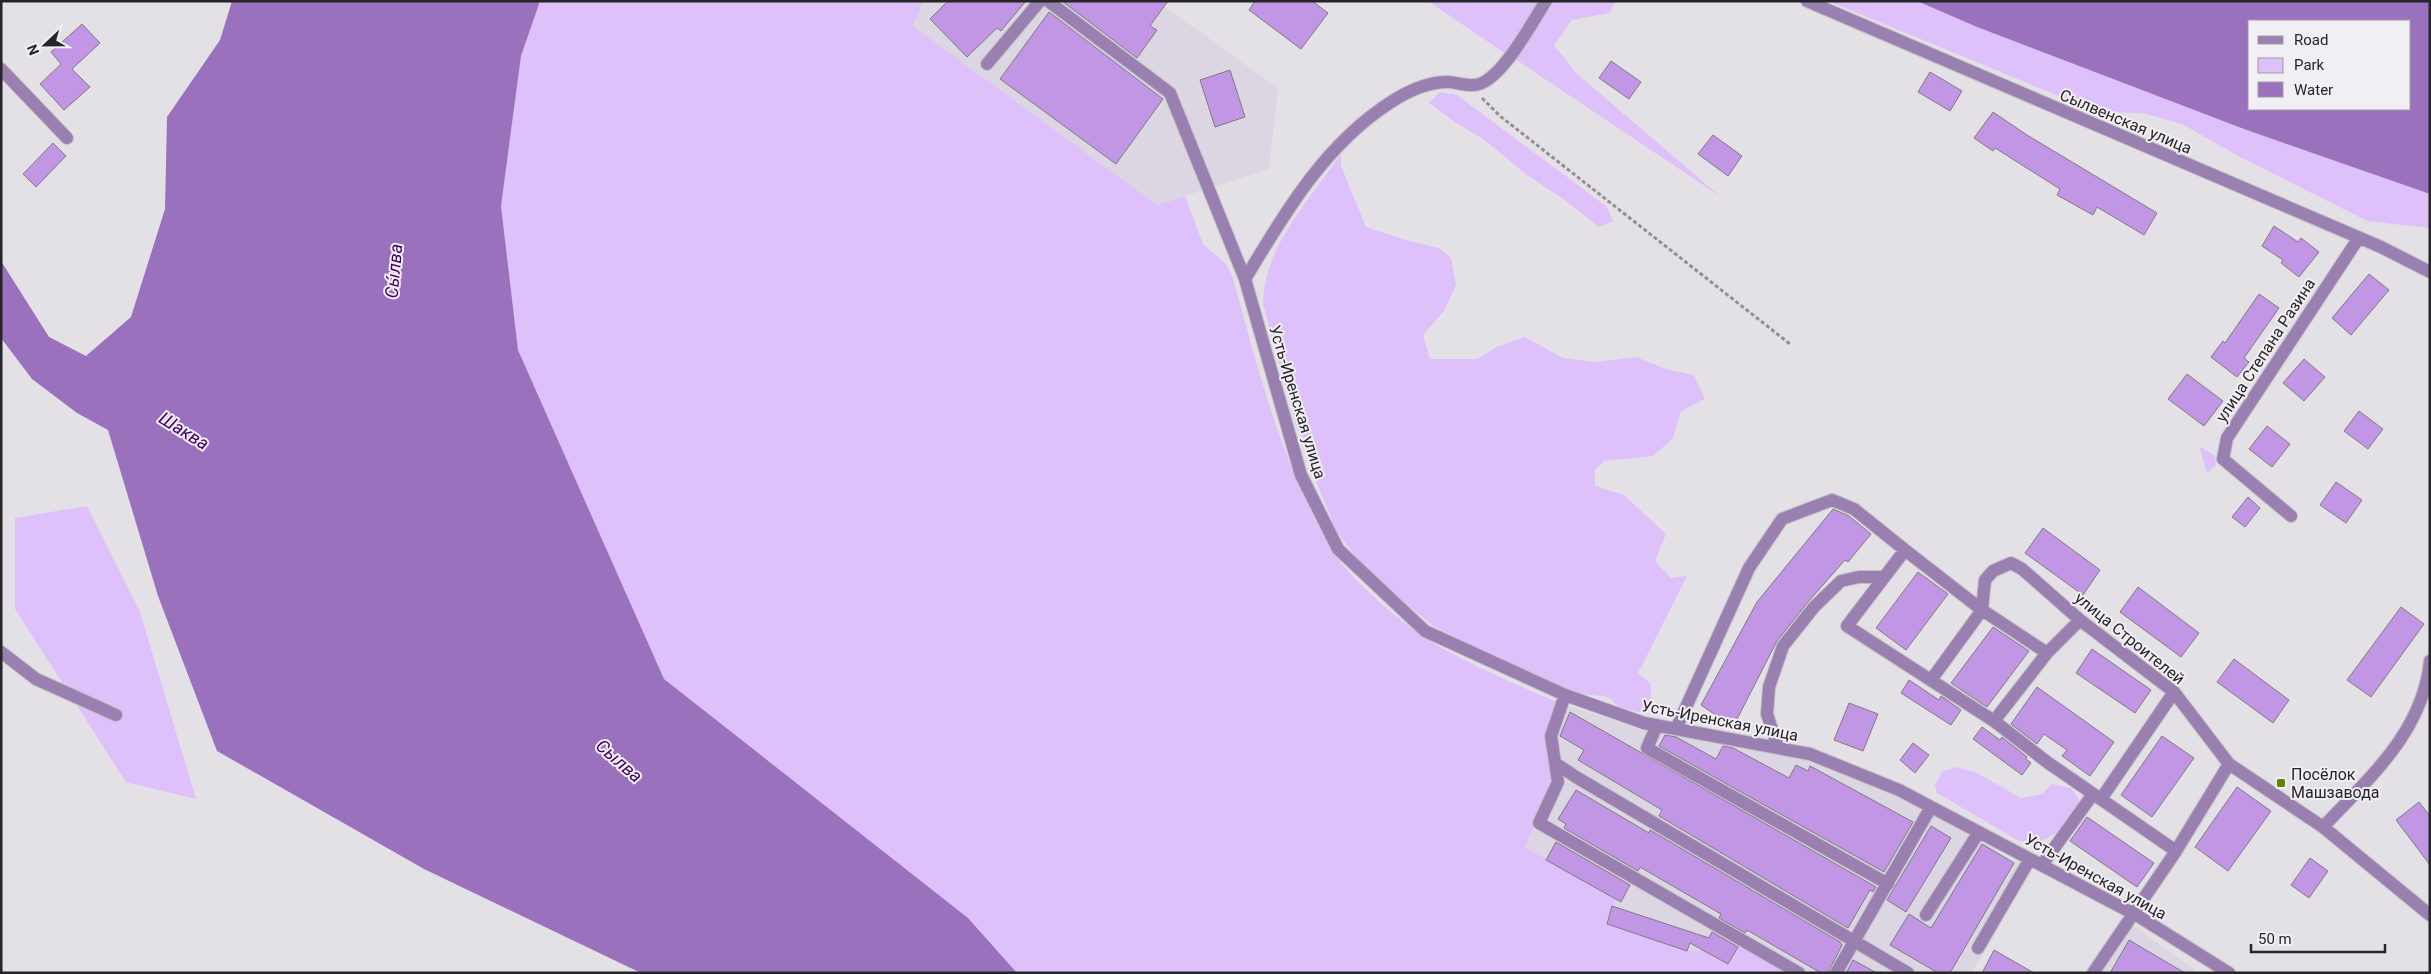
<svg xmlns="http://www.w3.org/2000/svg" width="2431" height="974" viewBox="0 0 2431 974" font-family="Roboto,sans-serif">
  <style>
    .built { fill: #dcd6e2 }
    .green { fill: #dec0fa }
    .water { fill: #9a71bc; fill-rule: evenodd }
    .building { fill: #c197e5; stroke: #7e7c80 }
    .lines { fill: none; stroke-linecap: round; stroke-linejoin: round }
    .minor-casing { stroke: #c2bfc4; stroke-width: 14 }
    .path { stroke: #929094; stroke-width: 3; stroke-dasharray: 4 2.5; stroke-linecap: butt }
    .minor { stroke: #9a7fb1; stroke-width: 12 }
    .poi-dot { fill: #5d850e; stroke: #f1eef4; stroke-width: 2 }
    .labels { text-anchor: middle; stroke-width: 4; stroke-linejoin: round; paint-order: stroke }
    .street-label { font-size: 16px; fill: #262527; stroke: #f1eef4 }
    .poi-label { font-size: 16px; fill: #262527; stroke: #f1eef4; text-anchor: start }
    .water-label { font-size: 18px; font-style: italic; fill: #410162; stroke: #f1eef4 }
  </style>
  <rect width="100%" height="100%" fill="#e4e1e6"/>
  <!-- built -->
  <path class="built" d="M 923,1 L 1157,1 L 1278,88 L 1269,169 L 1157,205 L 913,26 Z
    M 1557,702 L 1643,730 L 1678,733 L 1812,760 L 1919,807 L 2031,870 L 1972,973 L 1787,973 L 1739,944 L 1728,964 L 1702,950 L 1687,951 L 1607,924 L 1616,899 L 1525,847 L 1538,812 Z
    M 2132,924 L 2199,973 L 2099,973 Z"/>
  <!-- green -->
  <path class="green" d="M 540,1 L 923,1 L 913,26 L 1157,205 L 1185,196 L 1203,244 L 1226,264 L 1233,278 C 1258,370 1282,464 1330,547 C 1347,577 1404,626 1435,644 C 1474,667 1516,684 1557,702 L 1553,780 L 1525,847 L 1616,899 L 1607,924 L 1687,951 L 1702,950 L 1728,964 L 1739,944 L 1787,973 L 1017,973 L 968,918 L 664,679 L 518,350 L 501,206 L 521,56 Z
    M 1428,1 L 1540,1 L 1506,54 Z
    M 1555,1 L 1616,1 L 1609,13 L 1572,20 L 1554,45 L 1577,74 L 1721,197 L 1515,59 Z
    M 1828,1 L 1917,1 L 1977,27 L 2244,129 L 2430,194 L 2430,228 L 2367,221 L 2242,158 L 2182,124 L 2142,113 L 2109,112 L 2088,108 Z
    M 1440,92 L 1457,95 L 1606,206 L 1613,221 L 1599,227 L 1566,201 L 1527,175 L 1482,138 L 1456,123 L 1429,103 Z
    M 1341,154 L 1341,166 L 1366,227 L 1406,240 L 1439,248 L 1451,258 L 1456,285 L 1444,311 L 1423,335 L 1430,359 L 1477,359 L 1499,346 L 1525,337 L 1563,358 L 1596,362 L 1636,357 L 1666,369 L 1694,375 L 1705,399 L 1681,411 L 1673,438 L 1653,456 L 1604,461 L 1595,470 L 1595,486 L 1624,495 L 1666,534 L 1655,561 L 1671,578 L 1687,576 L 1638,673 L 1650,683 C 1652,694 1651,703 1643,713 L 1619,707 L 1608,697 L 1564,692 L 1433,626 L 1364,568 L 1337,532 L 1311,469 L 1305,440 L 1297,429 L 1263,304 C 1264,246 1310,199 1341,154 Z
    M 2199,446 L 2215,456 L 2216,465 L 2207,473 Z
    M 87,506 L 140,612 L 196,799 L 126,782 L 15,609 L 15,518 Z
    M 1955,767 L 1975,772 L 2021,798 L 2042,794 L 2052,784 L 2071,788 L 2079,800 C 2068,826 2050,847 2019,841 L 1937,793 L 1935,785 L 1942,772 Z"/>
  <!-- water -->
  <path class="water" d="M 232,1 L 540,1 L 521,56 L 501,206 L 518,350 L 664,679 L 968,918 L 1017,973 L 641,973 L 424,869 L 217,751 L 158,596 L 108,430 L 77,413 L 32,379 L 1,338 L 1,261 L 49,337 L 86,356 L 131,317 L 165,209 L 167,117 L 220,40 Z
    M 1917,1 L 2430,1 L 2430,194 L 2244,129 L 1977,27 ZM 2250,21 L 2410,21 L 2410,109 L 2250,109 Z"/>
  <!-- building -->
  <path class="building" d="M 948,1 L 1026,1 L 1001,31 L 997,28 L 967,57 L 930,19 Z
    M 1062,1 L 1168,1 L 1150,26 L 1157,30 L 1137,58 Z
    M 1255,1 L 1312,1 L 1328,13 L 1301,49 L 1249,10 Z
    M 1049,12 L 1163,99 L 1116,164 L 1000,79 Z
    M 82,24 L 100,43 L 72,69 L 90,87 L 64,110 L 40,84 L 61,64 L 51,52 Z
    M 1611,61 L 1641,82 L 1629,99 L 1599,78 Z
    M 1230,70 L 1245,117 L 1215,127 L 1200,80 Z
    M 1930,72 L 1962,91 L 1950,111 L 1918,92 Z
    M 1993,112 L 2027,135 L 2157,213 L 2144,235 L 2097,207 L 2093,215 L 2057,195 L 2060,189 L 1995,148 L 1993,151 L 1974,138 Z
    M 1713,135 L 1742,156 L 1728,176 L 1698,154 Z
    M 53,143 L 66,156 L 36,187 L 23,174 Z
    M 2274,226 L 2298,242 L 2301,238 L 2319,252 L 2299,277 L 2281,263 L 2283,260 L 2262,246 Z
    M 2369,274 L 2389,290 L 2351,335 L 2332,318 Z
    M 2259,294 L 2279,308 L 2244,358 L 2249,362 L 2237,377 L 2211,357 L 2223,341 L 2225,343 Z
    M 2304,359 L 2325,377 L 2304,401 L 2283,383 Z
    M 2187,374 L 2223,401 L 2204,426 L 2168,399 Z
    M 2359,411 L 2383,429 L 2368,449 L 2344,431 Z
    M 2267,426 L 2290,444 L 2272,467 L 2249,449 Z
    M 2336,482 L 2362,500 L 2346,523 L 2320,505 Z
    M 2248,497 L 2260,508 L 2245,527 L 2232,517 Z
    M 1833,509 L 1849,516 L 1871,534 L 1848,562 L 1845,560 L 1808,602 L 1777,641 L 1733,727 L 1701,705 L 1757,602 Z
    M 2043,528 L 2100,570 L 2083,595 L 2025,553 Z
    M 1918,572 L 1948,594 L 1906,650 L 1876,628 Z
    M 2138,587 L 2199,633 L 2181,657 L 2120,612 Z
    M 2401,607 L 2424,624 L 2371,697 L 2347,680 Z
    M 1993,627 L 2029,651 L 1987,707 L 1951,683 Z
    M 2092,649 L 2151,690 L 2135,713 L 2076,673 Z
    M 2234,659 L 2289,700 L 2273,723 L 2217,682 Z
    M 1909,680 L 1939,700 L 1941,696 L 1961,710 L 1951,725 L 1901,693 Z
    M 2037,687 L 2114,742 L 2090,776 L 2062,756 L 2067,750 L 2044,734 L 2037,744 L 2011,724 Z
    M 1849,703 L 1878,714 L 1863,751 L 1834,740 Z
    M 1570,712 L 1876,887 L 1873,892 L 1870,890 L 1848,928 L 1659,816 L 1662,810 L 1578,760 L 1584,750 L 1560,736 Z
    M 1982,727 L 2000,740 L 2002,737 L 2027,757 L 2026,759 L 2031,763 L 2022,775 L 1973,739 Z
    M 1665,735 L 1676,737 L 1716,759 L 1723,746 L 1733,748 L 1789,778 L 1796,765 L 1808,771 L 1810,766 L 1913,822 L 1884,872 L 1659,746 Z
    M 2162,736 L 2194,758 L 2152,817 L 2121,795 Z
    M 1913,743 L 1929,755 L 1915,773 L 1900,760 Z
    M 2237,787 L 2271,811 L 2228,871 L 2195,847 Z
    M 1576,790 L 1649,833 L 1650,830 L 1840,942 L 1842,945 L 1828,973 L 1821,973 L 1747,930 L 1745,933 L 1719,918 L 1721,914 L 1640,867 L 1638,871 L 1564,828 L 1566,824 L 1558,819 Z
    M 2419,802 L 2430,816 L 2430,865 L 2396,820 Z
    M 2087,817 L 2154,863 L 2137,887 L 2070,841 Z
    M 1931,826 L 1951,838 L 1906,912 L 1887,900 Z
    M 1556,842 L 1630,885 L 1621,902 L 1546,860 Z
    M 1982,844 L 2014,863 L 1950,973 L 1938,973 L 1890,945 L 1909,914 L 1931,928 Z
    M 2310,858 L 2328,871 L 2309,898 L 2291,885 Z
    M 1612,906 L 1709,938 L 1712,932 L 1738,947 L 1728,964 L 1690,943 L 1687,951 L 1607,924 Z
    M 2129,940 L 2185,973 L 2110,973 Z
    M 1994,950 L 2034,973 L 1982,973 Z
    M 1853,960 L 1877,973 L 1846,973 Z"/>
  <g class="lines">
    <!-- minor casing -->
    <g class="minor-casing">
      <path id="minor" d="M 1048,1 L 1170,93 L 1245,279 L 1301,475 L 1338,549 L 1425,631 L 1565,695 L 1644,723 L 1810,754 L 1899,790 L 2138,916 L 2229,973
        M 1807,1 L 2381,247 L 2430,272
        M 987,64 L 1040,1
        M 1,69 L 67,138
        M 1245,279 C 1285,213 1324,145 1391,102 C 1408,91 1427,82 1447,82 C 1456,82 1465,86 1474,85 C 1500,84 1532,22 1546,1
        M 2291,516 L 2223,459 L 2227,438 L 2358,239
        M 1,652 L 36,679 L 116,715
        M 2047,653 L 1982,610 L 1905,550 L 1847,626 L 1994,721 L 2047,762 L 2176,851
        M 1931,680 L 1982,610 L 1985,580 L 1993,571 L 2011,563 L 2022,569 L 2080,620 L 2174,692 L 2229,764 L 2323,827 L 2430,915
        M 1565,695 L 1551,736 L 1558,782 L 1539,823 L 1799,973
        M 1994,721 L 2047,653 L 2080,620
        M 1657,725 L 1647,748 L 1888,884
        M 1676,729 L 1749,568 L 1782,519 L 1832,500 L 1854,509 L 1905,550
        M 1778,748 L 1767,714 L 1769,687 L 1783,646 L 1814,607 L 1841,581 L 1859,577 L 1884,577
        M 1555,763 L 1576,777 L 1908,973
        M 2101,799 L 2174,692
        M 2323,827 C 2369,778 2423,732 2430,661
        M 2042,865 L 2093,794
        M 1926,915 L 1979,832
        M 1978,948 L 2030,859
        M 1836,973 L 1931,807
        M 2093,973 L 2176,851 L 2229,764"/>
    </g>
    <!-- path -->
    <path class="path" d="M 1482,98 L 1500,116 L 1790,344"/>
    <!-- minor -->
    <use href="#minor" class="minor"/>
  </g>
  <!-- markers -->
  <rect class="poi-dot" x="2276" y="778" width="10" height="10" rx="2.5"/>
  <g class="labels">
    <!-- street labels -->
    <g class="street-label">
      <text transform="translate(2126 121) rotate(23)" y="6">Сылвенская улица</text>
      <text transform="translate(2265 350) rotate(-57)" y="6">улица Степана Разина</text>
      <text transform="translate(1298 402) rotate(73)" y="6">Усть-Иренская улица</text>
      <text transform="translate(2130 638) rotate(39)" y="6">улица Строителей</text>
      <text transform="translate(1720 720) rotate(11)" y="6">Усть-Иренская улица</text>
      <text transform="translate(2096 876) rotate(29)" y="6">Усть-Иренская улица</text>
    </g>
    <!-- poi labels -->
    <g class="poi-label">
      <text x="2291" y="780">Посёлок<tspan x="2291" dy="18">Машзавода</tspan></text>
    </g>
    <!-- water labels -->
    <g class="water-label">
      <text transform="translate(394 271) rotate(-85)" y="6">Сы́лва</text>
      <text transform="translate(184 431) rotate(32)" y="6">Шаква</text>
      <text transform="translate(619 761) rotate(41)" y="6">Сылва</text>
    </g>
  </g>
  <!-- border -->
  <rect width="2431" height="974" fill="none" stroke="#262527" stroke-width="5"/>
  <!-- legend -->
  <rect x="2248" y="20" width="162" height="90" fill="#f1eef4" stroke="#a09ea2"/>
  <rect x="2258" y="36" width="25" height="8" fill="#9a7fb1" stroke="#a09ea2"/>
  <text x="2294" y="45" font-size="15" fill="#262527">Road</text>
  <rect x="2258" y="58" width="25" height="15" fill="#dec0fa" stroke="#a09ea2"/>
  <text x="2294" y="70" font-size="15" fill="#262527">Park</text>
  <rect x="2258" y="82" width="25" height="15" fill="#9a71bc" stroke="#a09ea2"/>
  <text x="2294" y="95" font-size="15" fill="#262527">Water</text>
  <!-- north arrow -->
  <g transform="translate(45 45) rotate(248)" stroke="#f1eef4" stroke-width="4" paint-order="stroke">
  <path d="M0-4L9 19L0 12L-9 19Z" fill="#262527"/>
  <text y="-8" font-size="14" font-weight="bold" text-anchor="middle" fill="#262527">N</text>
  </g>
  <!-- scale -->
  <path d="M2251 944v8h134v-8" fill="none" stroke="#262527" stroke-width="2.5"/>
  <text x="2258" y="944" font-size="15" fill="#262527" stroke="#f1eef4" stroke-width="4" paint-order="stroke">50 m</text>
</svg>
